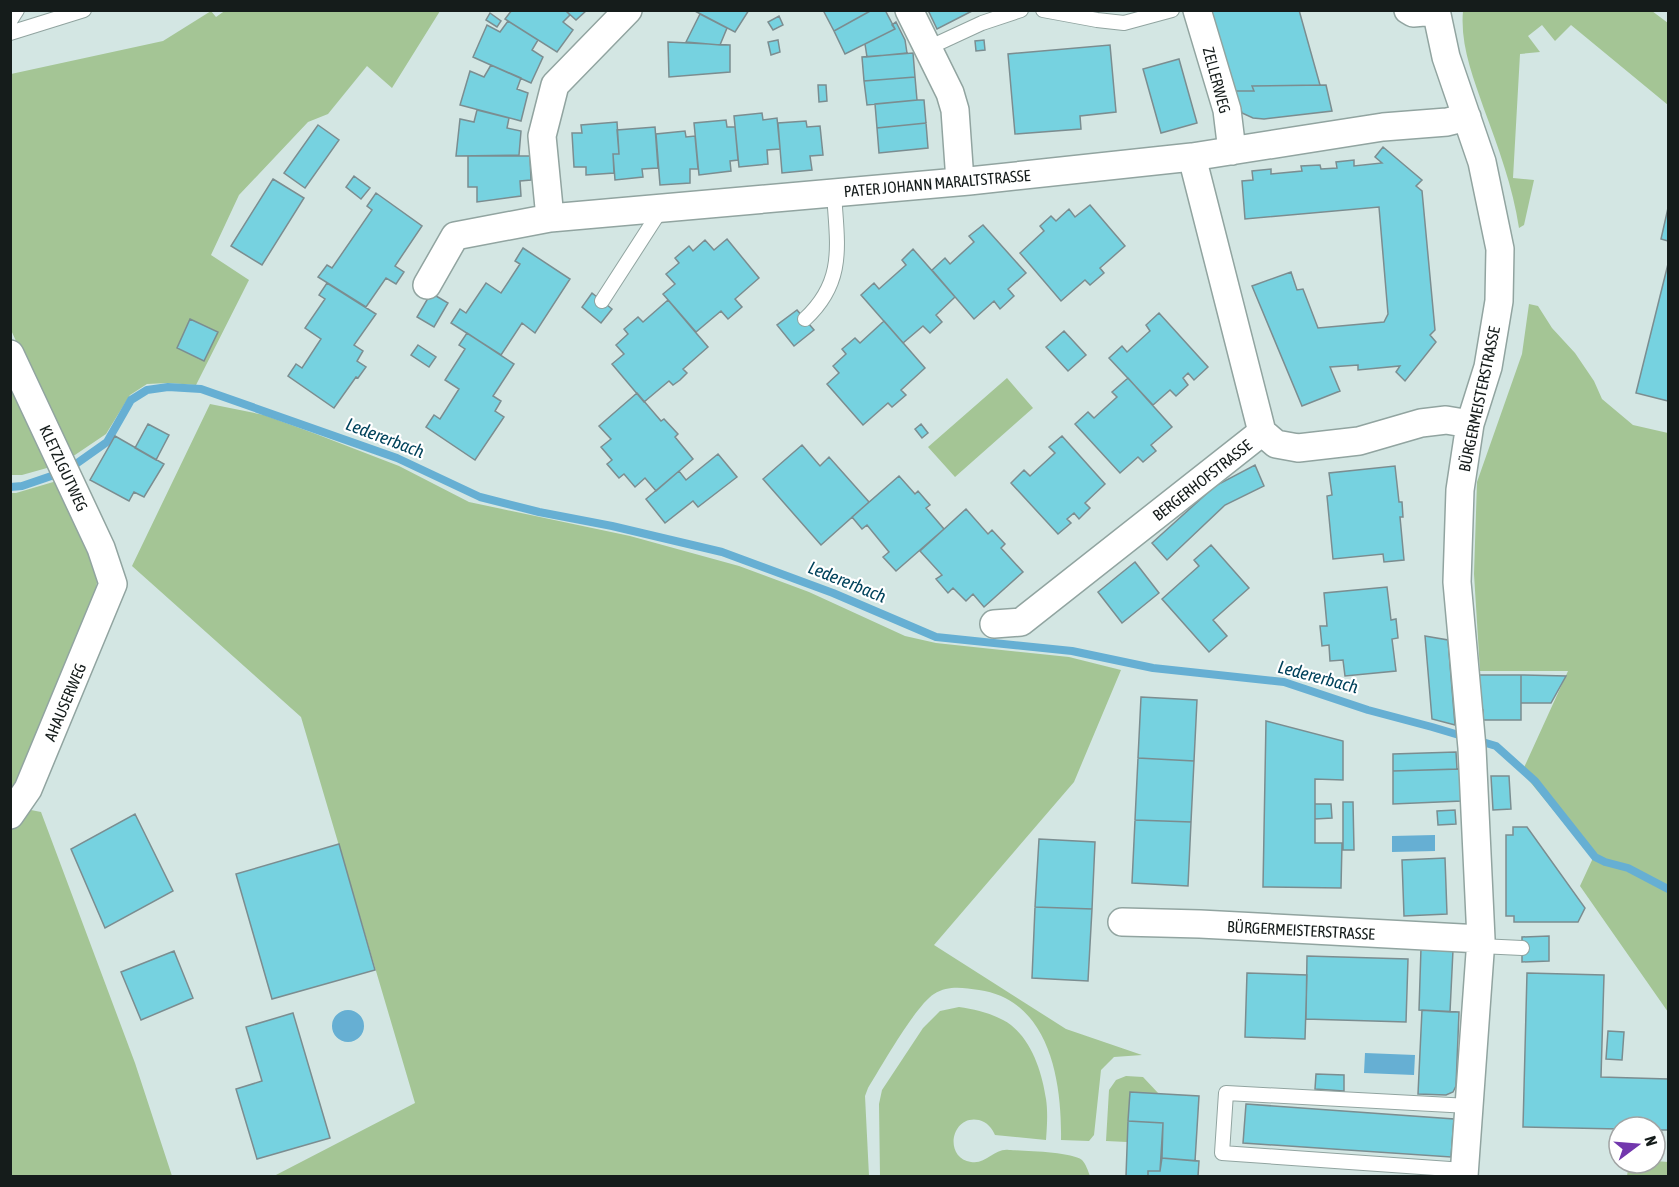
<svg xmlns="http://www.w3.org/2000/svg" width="1679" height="1187" viewBox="0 0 1679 1187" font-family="'Asap Condensed',sans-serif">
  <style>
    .green { fill: #a4c595 }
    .water { fill: #66afd3 }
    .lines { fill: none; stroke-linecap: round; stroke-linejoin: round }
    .stream { stroke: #66afd3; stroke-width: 8 }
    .building { fill: #76d2e0; stroke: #7b8d90; stroke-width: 1.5 }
    .service-casing { stroke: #91a4a0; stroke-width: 16 }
    .minor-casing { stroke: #91a4a0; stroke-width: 30 }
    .service { stroke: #fff; stroke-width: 14 }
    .minor { stroke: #fff; stroke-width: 27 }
    .labels { text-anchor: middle; stroke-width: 4.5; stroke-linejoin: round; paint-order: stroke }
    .street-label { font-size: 16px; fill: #151c1b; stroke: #fff }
    .water-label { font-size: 18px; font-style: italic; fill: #00425b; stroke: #fff }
  </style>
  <rect width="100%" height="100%" fill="#d3e6e3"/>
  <!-- green -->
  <path class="green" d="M 226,10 L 440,11 L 392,88 L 367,66 L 328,114 L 308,122 L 239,195 L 211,255 L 249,280 L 196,385 L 168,383 L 147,384 L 130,395 L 106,434 L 69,459 L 11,330 L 11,74 L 163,41 L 211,11 L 216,17 Z
    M 1463,11 L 1652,11 L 1668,23 L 1668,105 L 1571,25 L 1555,41 L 1542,25 L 1528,36 L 1540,52 L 1520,54 L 1513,178 L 1534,180 L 1524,225 L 1519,228 C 1513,187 1498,147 1484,109 C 1473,77 1460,45 1463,11 Z
    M 1529,304 L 1538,306 L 1552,328 L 1575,353 L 1594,381 L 1602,399 L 1633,425 L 1668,433 L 1668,1012 L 1580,886 L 1593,858 L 1522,772 L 1568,671 L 1480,671 L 1474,574 L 1477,482 L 1522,354 Z
    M 10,374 L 54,466 L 22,475 L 11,475 Z
    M 1007,378 L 1033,408 L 955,477 L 928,447 Z
    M 210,404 L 264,415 L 316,434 L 399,466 L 469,502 L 630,536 L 739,566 L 809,592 L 905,636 L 936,643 L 1069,657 L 1121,670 L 1074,782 L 934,945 L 1066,1029 L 1142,1055 L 1114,1057 L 1101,1070 L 1094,1135 L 1089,1141 L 1061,1140 C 1062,1082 1050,1000 979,990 C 963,988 949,985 934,994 C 916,1005 881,1067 868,1088 L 865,1096 L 869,1176 L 274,1176 L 415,1103 L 301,717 L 132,566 Z
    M 60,480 L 92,559 L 97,582 L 94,604 L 11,799 L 11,493 L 16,493 Z
    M 26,809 L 41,812 L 135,1063 L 172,1176 L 11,1176 L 10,826 Z
    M 959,1007 C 974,1009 990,1013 1003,1020 C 1030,1034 1042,1071 1046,1099 C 1048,1112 1047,1127 1046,1140 L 995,1135 C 992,1128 987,1122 979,1120 C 951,1114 943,1158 971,1162 C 986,1165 994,1148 1009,1150 C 1025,1151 1071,1152 1082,1160 C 1086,1164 1088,1171 1090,1176 L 880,1176 L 879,1104 L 882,1090 L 923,1028 L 940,1011 Z
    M 1126,1076 L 1143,1077 L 1159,1094 L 1130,1092 L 1127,1142 L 1106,1141 L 1109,1090 L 1116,1080 Z
    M 1655,1161 L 1668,1162 L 1668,1176 L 1627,1176 L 1629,1163 L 1655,1163 Z"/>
  <!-- water -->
  <path class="water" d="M 1435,835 L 1435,851 L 1392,852 L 1392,836 Z
    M332 1026a16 16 0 1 1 32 0a16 16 0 1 1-32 0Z
    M 1365,1053 L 1415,1055 L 1414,1075 L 1364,1073 Z"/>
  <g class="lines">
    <!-- stream -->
    <path class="stream" d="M 10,487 L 22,486 L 66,471 L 107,442 L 131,400 L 147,390 L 168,387 L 201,389 L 397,458 L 480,497 L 539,512 L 612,526 L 722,552 L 833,593 L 936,637 L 1072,651 L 1153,668 L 1284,682 L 1368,710 L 1432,727 L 1496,746 L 1535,781 L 1595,857 L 1605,862 L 1628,868 L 1668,889"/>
  </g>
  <!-- building -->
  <path class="building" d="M 512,10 L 565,10 L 570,15 L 563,22 L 573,30 L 557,52 L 505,19 Z
    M 565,10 L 587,10 L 576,20 Z
    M 693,10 L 749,10 L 735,32 Z
    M 823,10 L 872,10 L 834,31 Z
    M 872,10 L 885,10 L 895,29 L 845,54 L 834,31 Z
    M 928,10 L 974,10 L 937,29 Z
    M 1211,10 L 1299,10 L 1320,85 L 1252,86 L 1254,91 L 1235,91 Z
    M 490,13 L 501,21 L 497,27 L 486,20 Z
    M 700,14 L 727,28 L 720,45 L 686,42 Z
    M 779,16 L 783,25 L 773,30 L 768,22 Z
    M 508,21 L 538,40 L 532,50 L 543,57 L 531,83 L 473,57 L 487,25 L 500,32 Z
    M 896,22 L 905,40 L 907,53 L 867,57 L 865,44 L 895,29 L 892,25 Z
    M 778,40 L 780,52 L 771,55 L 768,42 Z
    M 984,40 L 985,50 L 976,51 L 975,41 Z
    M 668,42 L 730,45 L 730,72 L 669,77 Z
    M 1110,45 L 1116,112 L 1080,116 L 1081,129 L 1015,134 L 1008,54 Z
    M 913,53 L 915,77 L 864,81 L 862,57 Z
    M 1179,59 L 1197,123 L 1161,133 L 1143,69 Z
    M 491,65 L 521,78 L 517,89 L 528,93 L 521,121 L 460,105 L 470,71 L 484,77 Z
    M 915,77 L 917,100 L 867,105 L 864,81 Z
    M 818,85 L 826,85 L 827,101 L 819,102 Z
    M 1326,85 L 1332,111 L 1264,119 L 1253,118 L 1242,113 L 1235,91 L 1254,91 L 1252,86 Z
    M 917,100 L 924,100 L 926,123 L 877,128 L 875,104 Z
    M 477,110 L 509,118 L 507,128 L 521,131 L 519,155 L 456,156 L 460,119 L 474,122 Z
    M 762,113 L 763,120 L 777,118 L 780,149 L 767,150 L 768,164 L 739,167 L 734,116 Z
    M 726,120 L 727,127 L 735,127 L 738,160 L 730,161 L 731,171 L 699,175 L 694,123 Z
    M 806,121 L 807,127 L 820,126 L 823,155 L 810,156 L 812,170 L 782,173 L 778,123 Z
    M 617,122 L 619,154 L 613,154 L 614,173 L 586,175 L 586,167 L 574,167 L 572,133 L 582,133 L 581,125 Z
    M 926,123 L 928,148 L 879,153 L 877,128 Z
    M 318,125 L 339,140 L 305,188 L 284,173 Z
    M 655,127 L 658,168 L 642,169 L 643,177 L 615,180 L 613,154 L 619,154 L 617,130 Z
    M 685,131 L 686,137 L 695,136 L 698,169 L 690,169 L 690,183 L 660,185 L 656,134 Z
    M 1383,147 L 1422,180 L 1416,186 L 1422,191 L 1435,330 L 1430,335 L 1436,342 L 1405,381 L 1396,372 L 1400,366 L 1358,370 L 1358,365 L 1330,367 L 1340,391 L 1302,406 L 1252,286 L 1291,272 L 1297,290 L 1303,289 L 1318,328 L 1384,322 L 1388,314 L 1379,207 L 1245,219 L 1242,181 L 1253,180 L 1252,171 L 1271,169 L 1271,174 L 1302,171 L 1301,166 L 1320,165 L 1321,169 L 1337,168 L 1336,162 L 1354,160 L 1354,166 L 1382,163 L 1375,157 Z
    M 468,156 L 530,156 L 531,180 L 520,181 L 521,196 L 477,202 L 477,187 L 468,187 Z
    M 354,176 L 370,188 L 361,199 L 346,187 Z
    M 273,179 L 304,198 L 262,265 L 231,246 Z
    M 376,193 L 422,226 L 395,266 L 404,272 L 396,284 L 386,278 L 366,307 L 318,277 L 327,265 L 332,268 L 372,210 L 367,206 Z
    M 1090,205 L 1125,246 L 1100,268 L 1104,273 L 1090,285 L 1085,280 L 1061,301 L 1020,253 L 1044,231 L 1040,226 L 1051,216 L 1056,221 L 1069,209 L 1075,217 Z
    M 1668,208 L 1668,241 L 1661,239 Z
    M 983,225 L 1026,273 L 1008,289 L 1014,296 L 1000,309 L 994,301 L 974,319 L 932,270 L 945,258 L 950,264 L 974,242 L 969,236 Z
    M 727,239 L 759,278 L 735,299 L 742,307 L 728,319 L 721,311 L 696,332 L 663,294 L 675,284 L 666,274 L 679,263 L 675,258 L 689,246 L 693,251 L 705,240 L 714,250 Z
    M 523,248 L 570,279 L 535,333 L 522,323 L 501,355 L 451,323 L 460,309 L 466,313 L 486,283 L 501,293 L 520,264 L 515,261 Z
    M 913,249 L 955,297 L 936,315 L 942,322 L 930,333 L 923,326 L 903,343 L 861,295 L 874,283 L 879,289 L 906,265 L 902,260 Z
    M 1668,264 L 1668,401 L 1636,393 Z
    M 327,283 L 376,314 L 354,345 L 363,351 L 357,361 L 366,367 L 358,378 L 356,377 L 334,408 L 288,376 L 296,364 L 302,368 L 321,339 L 305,328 L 325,299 L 319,295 Z
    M 431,293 L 448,303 L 434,327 L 417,317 Z
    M 592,293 L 612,309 L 601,323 L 582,307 Z
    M 668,300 L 708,347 L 683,369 L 687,373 L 680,380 L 673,385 L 669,381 L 644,402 L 612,364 L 624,354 L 616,345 L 628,334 L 624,329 L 638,317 L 643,322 Z
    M 797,310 L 814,330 L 794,346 L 777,325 Z
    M 1159,313 L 1208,367 L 1194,380 L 1188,373 L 1183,378 L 1188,385 L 1176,396 L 1170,390 L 1153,405 L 1109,358 L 1122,346 L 1127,352 L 1150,331 L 1146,325 Z
    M 190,319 L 218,332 L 204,361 L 177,348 Z
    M 884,321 L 925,368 L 901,390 L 906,395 L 892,407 L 888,403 L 863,425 L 827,384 L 839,373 L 833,366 L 846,354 L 842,349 L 855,338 L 860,343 Z
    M 1064,331 L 1086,355 L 1068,371 L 1046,347 Z
    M 467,333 L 514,364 L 493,396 L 501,401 L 495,411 L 504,417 L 475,460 L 426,427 L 434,415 L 440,419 L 459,389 L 445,380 L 465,349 L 459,345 Z
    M 418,345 L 436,357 L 429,367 L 411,355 Z
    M 1128,378 L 1172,427 L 1151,445 L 1156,451 L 1150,456 L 1143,462 L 1138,457 L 1120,473 L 1075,424 L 1088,412 L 1094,418 L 1117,397 L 1112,392 Z
    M 637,393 L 661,421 L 664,419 L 678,434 L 675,437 L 693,459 L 656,491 L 645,478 L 635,487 L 624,474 L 619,478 L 607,464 L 612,460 L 601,447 L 611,439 L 599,426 Z
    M 148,424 L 169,435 L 156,460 L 135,448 Z
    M 921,424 L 928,433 L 922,438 L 915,429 Z
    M 115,436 L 164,464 L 144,497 L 134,492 L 129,501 L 90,480 Z
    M 1062,436 L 1105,484 L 1085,503 L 1090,508 L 1079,519 L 1074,513 L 1067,519 L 1071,523 L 1058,534 L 1011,483 L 1024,470 L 1030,476 L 1055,453 L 1049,447 Z
    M 802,445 L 820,466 L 829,457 L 869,502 L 821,545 L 763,479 Z
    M 718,454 L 737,477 L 698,507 L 693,501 L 665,523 L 646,499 L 679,471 L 686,480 Z
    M 1255,465 L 1264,486 L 1225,505 L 1167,560 L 1152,543 L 1215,486 Z
    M 1395,466 L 1399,502 L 1402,502 L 1403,517 L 1400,517 L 1404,560 L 1384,562 L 1383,554 L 1333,559 L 1327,496 L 1332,495 L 1329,473 Z
    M 899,476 L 915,494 L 918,491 L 930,505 L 926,508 L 944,529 L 896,571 L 883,557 L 889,552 L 867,525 L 862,529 L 852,517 Z
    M 966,509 L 988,534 L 992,530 L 1005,544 L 1001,548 L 1023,572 L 984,607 L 973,594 L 966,601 L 953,588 L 948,593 L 936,579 L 942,575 L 920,551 Z
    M 1211,545 L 1249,588 L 1213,620 L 1227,636 L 1209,652 L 1162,599 L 1199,566 L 1194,560 Z
    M 1135,562 L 1159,593 L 1122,623 L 1098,592 Z
    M 1387,587 L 1391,620 L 1396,619 L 1398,638 L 1392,639 L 1396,671 L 1345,676 L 1343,660 L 1330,661 L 1329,645 L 1322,646 L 1320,626 L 1327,626 L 1324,593 Z
    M 1425,636 L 1448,640 L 1455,725 L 1432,719 Z
    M 1479,675 L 1521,675 L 1521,720 L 1483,720 L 1483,710 L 1479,710 Z
    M 1521,675 L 1566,676 L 1551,703 L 1521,703 Z
    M 1141,697 L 1197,700 L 1194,761 L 1138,758 Z
    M 1266,721 L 1343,741 L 1343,780 L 1315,779 L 1315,843 L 1342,843 L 1341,888 L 1263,887 Z
    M 1456,752 L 1457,769 L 1393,771 L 1393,754 Z
    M 1138,758 L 1194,761 L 1191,822 L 1135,820 Z
    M 1461,769 L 1462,801 L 1393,804 L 1393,771 Z
    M 1491,776 L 1509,776 L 1511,809 L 1493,810 Z
    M 1343,802 L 1353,802 L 1354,850 L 1343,850 Z
    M 1315,804 L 1331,804 L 1332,818 L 1315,819 Z
    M 1455,810 L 1456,824 L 1438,825 L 1437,811 Z
    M 135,814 L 173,891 L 105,928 L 71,849 Z
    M 1135,820 L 1191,822 L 1188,886 L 1132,883 Z
    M 1513,827 L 1527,827 L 1585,908 L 1578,922 L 1514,922 L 1514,916 L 1506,916 L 1506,835 L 1513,835 Z
    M 1039,839 L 1095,842 L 1092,909 L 1035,907 Z
    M 339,844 L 375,970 L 272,999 L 236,874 Z
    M 1445,858 L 1447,914 L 1404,916 L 1402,860 Z
    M 1035,907 L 1092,909 L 1088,981 L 1032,978 Z
    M 1549,936 L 1549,961 L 1522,962 L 1522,937 Z
    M 1421,948 L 1453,950 L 1450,1012 L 1419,1010 Z
    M 174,951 L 193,998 L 141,1020 L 121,972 Z
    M 1307,956 L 1408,959 L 1406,1022 L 1306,1019 Z
    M 1247,973 L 1307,975 L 1305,1039 L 1245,1037 Z
    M 1527,973 L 1604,975 L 1601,1077 L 1668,1079 L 1668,1130 L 1655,1130 L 1655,1127 L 1619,1127 L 1619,1129 L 1523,1127 Z
    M 1422,1010 L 1459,1012 L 1456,1086 L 1453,1092 L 1446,1095 L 1418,1094 Z
    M 293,1013 L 330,1138 L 257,1159 L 236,1089 L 262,1081 L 246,1027 Z
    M 1608,1031 L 1624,1032 L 1622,1060 L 1606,1059 Z
    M 1316,1074 L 1344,1075 L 1344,1091 L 1315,1089 Z
    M 1130,1092 L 1199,1096 L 1195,1161 L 1162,1158 L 1163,1123 L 1128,1121 Z
    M 1246,1104 L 1454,1119 L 1451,1157 L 1243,1143 Z
    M 1128,1121 L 1163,1123 L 1160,1171 L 1148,1171 L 1148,1176 L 1126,1176 Z
    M 1162,1158 L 1199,1161 L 1198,1176 L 1148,1176 L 1148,1171 L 1160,1171 Z"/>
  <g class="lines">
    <!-- service casing -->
    <g class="service-casing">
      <path id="service" d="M 1043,10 L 1097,20 L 1124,23 L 1172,10
        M 10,21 L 17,10
        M 10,33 L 84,10
        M 928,48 L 982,23 L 1021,10
        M 602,301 L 662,208
        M 805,319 C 846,281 837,244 834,193
        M 1480,946 L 1522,948
        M 1464,1170 L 1222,1153 L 1226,1093 L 1469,1106"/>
    </g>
    <!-- minor casing -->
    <g class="minor-casing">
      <path id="minor" d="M 909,10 L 950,93 L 955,110 L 960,181
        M 1197,10 L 1227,110 L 1232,151
        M 1408,10 L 1413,13 L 1436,11
        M 1436,10 L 1446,57 L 1482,162 L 1500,249 L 1499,301 L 1488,367 L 1470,424 L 1460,490 L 1457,582 L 1472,748 L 1481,939 L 1464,1176
        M 1192,157 L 1262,432 L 1276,444 L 1298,448 L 1359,441 L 1421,423 L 1446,420 L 1470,424
        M 550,218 L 542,136 L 555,85 L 628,10
        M 427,285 L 455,236 L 550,218 L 969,181 L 1192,157 L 1383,127 L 1447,122 L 1467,117
        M 10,354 L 101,548 L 113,584 L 28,789 L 10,815
        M 994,624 L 1021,622 L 1262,432
        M 1122,922 L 1200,924 L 1481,939"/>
    </g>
    <!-- service -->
    <use href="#service" class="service"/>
    <!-- minor -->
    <use href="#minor" class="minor"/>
  </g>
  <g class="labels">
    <!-- street labels -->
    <g class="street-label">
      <text transform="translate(1217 80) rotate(75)" y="6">ZELLERWEG</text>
      <text transform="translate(937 183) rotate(-5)" y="6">PATER JOHANN MARALTSTRASSE</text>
      <text transform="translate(1479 399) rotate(-78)" y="6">BÜRGERMEISTERSTRASSE</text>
      <text transform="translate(64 468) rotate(65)" y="6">KLETZLGUTWEG</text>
      <text transform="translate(1202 480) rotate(-38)" y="6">BERGERHOFSTRASSE</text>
      <text transform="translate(65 702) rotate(-67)" y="6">AHAUSERWEG</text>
      <text transform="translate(1301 930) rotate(3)" y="6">BÜRGERMEISTERSTRASSE</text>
    </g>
    <!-- water labels -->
    <g class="water-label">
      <text transform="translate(385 438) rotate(21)" y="6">Ledererbach</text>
      <text transform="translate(847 582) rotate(22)" y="6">Ledererbach</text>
      <text transform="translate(1318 677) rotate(15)" y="6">Ledererbach</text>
    </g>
  </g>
  <!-- border -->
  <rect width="1679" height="1187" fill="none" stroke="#151c1b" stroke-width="24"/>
  <!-- north arrow -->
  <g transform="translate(1637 1145) rotate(74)"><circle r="28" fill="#ffffff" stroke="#a1a4a4" stroke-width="1.5"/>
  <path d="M0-4.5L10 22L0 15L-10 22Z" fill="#7237ad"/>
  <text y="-9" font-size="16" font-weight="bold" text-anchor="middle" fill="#151c1b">N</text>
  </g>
</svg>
